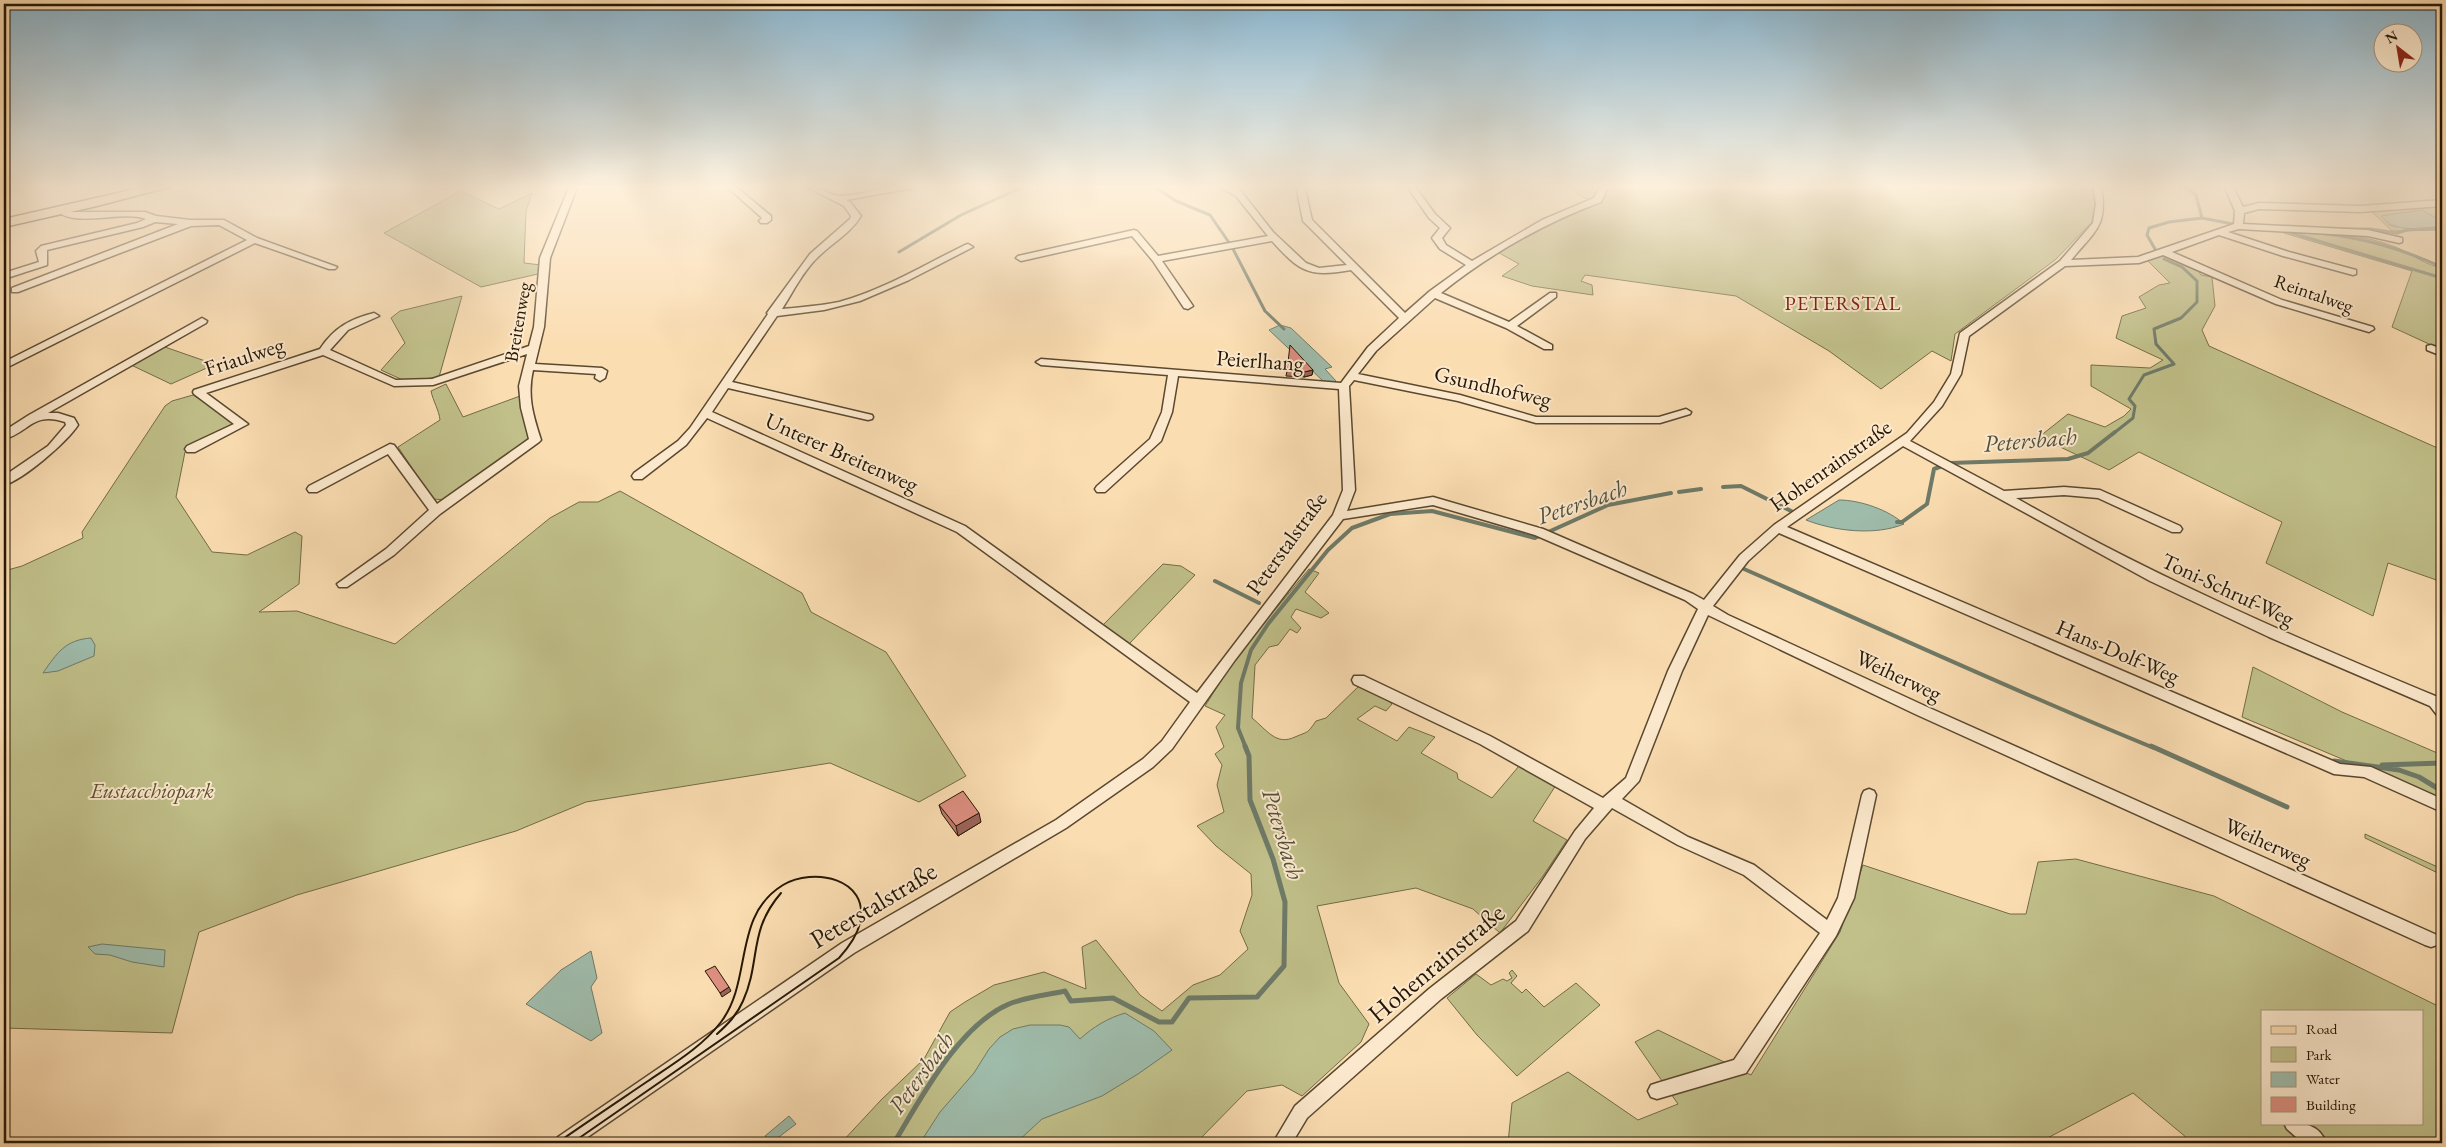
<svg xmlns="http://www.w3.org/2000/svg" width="2446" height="1147" viewBox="0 0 2446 1147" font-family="'EB Garamond',serif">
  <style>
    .green { fill: #c1c08a; stroke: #736b46; fill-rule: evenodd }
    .water { fill: #9fbcab; stroke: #6e7a68 }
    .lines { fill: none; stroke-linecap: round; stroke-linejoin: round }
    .stream-far2 { stroke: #6e7a68; stroke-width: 3 }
    .stream-far1 { stroke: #6e7a68; stroke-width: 4 }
    .stream { stroke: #6e7a68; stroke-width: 5 }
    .minor-casing { stroke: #5a482f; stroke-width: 3 }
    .major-casing { stroke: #251603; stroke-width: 3 }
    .minor { fill: #fce9cd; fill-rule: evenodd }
    .major { fill: #fbddb2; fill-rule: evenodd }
    .tram { stroke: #251603; stroke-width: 2 }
    .wall { fill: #be7b6f; stroke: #251603 }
    .shaded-wall { fill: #9b645a; stroke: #251603 }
    .building { fill: #dd8f81; stroke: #251603 }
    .labels { text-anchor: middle; stroke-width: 4; stroke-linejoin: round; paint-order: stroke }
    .far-street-label { font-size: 19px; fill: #251603; stroke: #fce9cd }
    .far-neighbourhood-label { font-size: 20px; letter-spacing: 1px; fill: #7a1f14; stroke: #fce9cd }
    .street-label { font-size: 22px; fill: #251603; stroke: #fce9cd }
    .park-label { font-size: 22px; font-style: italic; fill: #5c5232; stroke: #fce9cd }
    .water-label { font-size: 24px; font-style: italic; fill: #50503e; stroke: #fce9cd }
    .near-street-label { font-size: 26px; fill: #251603; stroke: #fce9cd }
  </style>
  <rect width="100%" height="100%" fill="#fbddb2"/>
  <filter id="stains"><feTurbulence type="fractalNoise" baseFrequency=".004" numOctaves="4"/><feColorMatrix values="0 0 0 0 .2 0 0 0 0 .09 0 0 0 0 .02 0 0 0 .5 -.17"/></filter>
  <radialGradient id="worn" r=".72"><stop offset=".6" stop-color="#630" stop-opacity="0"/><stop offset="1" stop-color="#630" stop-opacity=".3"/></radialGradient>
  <!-- green -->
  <path class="green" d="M 1568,185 L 1600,185 L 1601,189 C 1591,208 1578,195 1568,185 Z
    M 1605,185 L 2094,185 L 2095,203 L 2092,222 L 2055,260 L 1955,334 L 1951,361 L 1932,351 L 1881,389 L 1829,351 L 1736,296 L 1585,275 L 1581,281 L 1592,285 L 1593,295 L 1532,286 L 1502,276 L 1519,264 L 1494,250 L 1598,200 Z
    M 461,191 L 499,209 L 532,193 L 526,211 L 524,263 L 541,265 L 538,274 L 481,287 L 384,233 Z
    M 2442,205 L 2442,222 L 2422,210 L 2382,216 L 2388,224 L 2395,227 L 2442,226 L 2442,230 L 2392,231 L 2371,211 Z
    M 2282,229 C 2322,232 2363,233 2400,249 C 2415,256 2426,265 2442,268 L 2442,350 L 2392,327 L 2412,271 L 2284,233 Z
    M 2167,255 L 2195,266 L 2201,275 L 2212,277 L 2215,306 L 2202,330 L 2209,346 L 2442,450 L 2442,582 L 2388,563 L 2373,616 L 2266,563 L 2282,522 L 2139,452 L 2109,470 L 2039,437 L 2068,414 L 2105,427 L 2124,416 L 2131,409 L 2091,386 L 2091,365 L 2150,368 L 2163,360 L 2116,338 L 2122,316 L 2146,308 L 2139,297 L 2159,285 L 2170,283 L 2147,260 Z
    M 462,296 L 439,377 L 405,381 L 381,370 L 405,343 L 391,318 L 400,311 Z
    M 162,346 L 211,363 L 209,367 L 171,384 L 129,364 Z
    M 446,384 L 463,417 L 520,396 L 529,437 L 512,453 L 445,500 L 433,499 L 398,447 L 440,420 C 439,410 433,401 431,391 Z
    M 193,395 L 235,421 L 234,426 L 185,452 L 176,497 L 212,552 L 247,555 L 295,532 L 302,536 L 299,584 L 259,612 L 297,611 L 395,644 L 550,518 L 579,502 L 598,502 L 620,491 L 802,593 L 811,612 L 886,652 L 966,776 L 919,802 L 830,763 L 586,802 L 516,831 L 297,895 L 199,932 L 172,1033 L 4,1028 L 4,571 L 22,566 L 83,538 L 82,532 L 165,406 L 172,401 Z
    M 1163,564 L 1181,566 L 1195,575 L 1129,644 L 1103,625 Z
    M 1309,569 L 1319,573 L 1305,592 L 1329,613 L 1321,618 L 1296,609 L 1291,617 L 1301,628 L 1297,633 L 1290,629 L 1278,645 L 1269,647 L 1255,665 L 1252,718 C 1267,730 1276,746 1295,737 C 1309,731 1307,734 1316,721 L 1326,718 L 1360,685 L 1381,694 L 1392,704 L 1386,711 L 1375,706 L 1357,719 L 1397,741 L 1409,727 L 1435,737 L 1421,753 L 1457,773 L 1458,779 L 1492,798 L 1519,766 L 1556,785 L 1533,821 L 1567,840 L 1543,876 L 1500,933 L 1473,909 L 1416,888 L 1317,906 L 1339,983 L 1369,1024 L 1361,1042 L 1302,1096 L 1282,1085 L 1247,1091 L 1196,1143 L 841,1143 L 881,1100 L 924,1059 L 950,1012 L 965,1002 L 994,985 L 1044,972 L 1086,989 L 1082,947 L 1096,940 L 1140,995 L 1162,1011 L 1193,985 L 1220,975 L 1248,949 L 1240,931 L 1252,895 L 1251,874 L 1216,846 L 1197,826 L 1224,812 L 1217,785 L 1222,765 L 1215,754 L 1224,747 L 1216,727 L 1225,715 L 1205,706 L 1238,654 Z
    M 2253,667 L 2342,712 L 2442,755 L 2442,801 L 2242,717 Z
    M 2365,834 L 2442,869 L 2442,875 L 2365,838 Z
    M 2076,859 L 2214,896 L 2442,1008 L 2442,1143 L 2193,1143 L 2133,1093 L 2038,1143 L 1508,1143 L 1512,1103 L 1568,1072 L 1638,1120 L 1678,1104 L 1635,1042 L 1658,1030 L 1751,1075 L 1840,932 L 1863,865 L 2010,914 L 2026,914 L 2038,862 ZM 2262,1011 L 2422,1011 L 2422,1123 L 2262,1123 Z
    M 1512,970 L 1517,976 L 1511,983 L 1522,993 L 1526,989 L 1544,1007 L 1576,983 L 1600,1005 L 1517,1076 L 1477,1035 L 1447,998 L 1476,974 L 1491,985 L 1503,979 L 1507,981 L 1512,978 L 1509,973 Z"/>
  <!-- water -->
  <path class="water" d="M 2422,210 L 2442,222 L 2442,226 C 2421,228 2396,234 2381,216 Z
    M 1280,325 L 1291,328 L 1332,367 L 1325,369 L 1336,381 L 1334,383 L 1323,381 L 1269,330 Z
    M 1839,500 C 1860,500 1889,510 1904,524 C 1875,536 1834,531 1806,520 Z
    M 91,638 L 95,645 L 94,656 L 58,671 L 43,673 C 57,653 65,640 91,638 Z
    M 102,944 L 165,950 L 164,967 L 132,962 L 110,955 L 95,954 L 88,947 Z
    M 591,951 L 597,978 L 591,987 L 602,1033 L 591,1041 L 526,1004 L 561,970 Z
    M 1125,1013 L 1154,1031 L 1172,1050 L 1138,1074 L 1102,1096 L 1042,1119 L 1016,1143 L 920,1143 L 940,1112 L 974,1073 L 989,1049 L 1000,1037 L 1013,1029 L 1030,1025 L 1060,1025 L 1069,1027 L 1080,1039 C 1093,1027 1108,1018 1125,1013 Z
    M 789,1116 L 796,1124 L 771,1143 L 765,1136 Z"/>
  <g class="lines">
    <!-- stream-far2 -->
    <path class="stream-far2" d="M 1152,185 L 1176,201 L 1210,215 L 1230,244
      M 2202,218 L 2233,224
      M 2335,229 L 2371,229 L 2397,233 L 2407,230 L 2442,228
      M 2285,231 L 2442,278
      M 2293,233 L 2311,232
      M 2318,233 C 2365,238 2399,248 2442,267
      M 1232,247 L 1265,311 L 1284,329
      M 2155,249 L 2147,235 L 2149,228 L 2169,222 L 2202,218 L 2196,195 L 2183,185
      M 899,252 L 961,215 L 1027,185
      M 2114,433 L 2133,418 L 2135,406 L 2129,399 L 2144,375 L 2174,364 L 2156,344 L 2154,329 L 2181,318 L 2197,302 L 2197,281 L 2182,267 L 2164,259"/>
    <!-- stream-far1 -->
    <path class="stream-far1" d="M 1950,463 L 2068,459 L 2088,453 L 2115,432
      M 1723,487 L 1741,486 L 1793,512
      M 1679,492 L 1701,489
      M 1897,522 L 1902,522 L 1927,504 L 1934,469 L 1945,465
      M 1744,569 C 1881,629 2016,692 2154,748
      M 1215,581 L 1259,603
      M 1246,748 L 1238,728 L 1241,683 L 1251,650 L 1268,624 L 1328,550 L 1352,528 L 1390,514 L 1432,511 L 1535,538 L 1608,505 L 1671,493"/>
    <!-- stream -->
    <path class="stream" d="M 2151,746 L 2287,807
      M 2334,761 L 2399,770 L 2419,777 L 2442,791
      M 2382,765 L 2442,763
      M 894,1143 C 921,1098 959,1025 1009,1004 C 1027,997 1047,995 1065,991 L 1071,1001 L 1113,998 L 1159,1022 L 1172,1022 L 1189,998 L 1257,997 L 1284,966 L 1285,902 L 1273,859 L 1250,800 L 1249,756 L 1245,746"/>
    <!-- minor casing -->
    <g class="minor-casing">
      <path id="minor" d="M 570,185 L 578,185 L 550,258 L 544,327 L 535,364 L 602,368 L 607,371 L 605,378 L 600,381 L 595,378 L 596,374 L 533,370 C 527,396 533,415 541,440 L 539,442 L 440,514 L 394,555 L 347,587 L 339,587 L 337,584 L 386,549 L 429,510 L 388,454 L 317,492 L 309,492 L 307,489 L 309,486 L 390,444 L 394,445 L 437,504 L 529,439 L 521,408 L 519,386 L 527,354 L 433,385 L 394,386 L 323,355 L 206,393 L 248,424 L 195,452 L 187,452 L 185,449 L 187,446 L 234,424 L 194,394 L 193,392 L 194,390 L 320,349 C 334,328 350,319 374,313 L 379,316 L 348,330 L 330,350 L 396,380 L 432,379 L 529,346 L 534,327 L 540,258 Z
        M 725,185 L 734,185 L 771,216 L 771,220 L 767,223 L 761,223 L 759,221 L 762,218 Z
        M 803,185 C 818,185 829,196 840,196 C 864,196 890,183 917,185 L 913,188 L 846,200 L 850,202 L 861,216 C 850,234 832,243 818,257 C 803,271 793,292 782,309 C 801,307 820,306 839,302 C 883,290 924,265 965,245 L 968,244 L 973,247 L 909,280 L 860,301 L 824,310 L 777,316 L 732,382 L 872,415 L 873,417 L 872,419 L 868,420 L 728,388 L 712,412 L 965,526 L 1197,693 L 1333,515 L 1343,490 L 1339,389 L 1178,376 L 1172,412 L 1161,441 L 1105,492 L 1097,492 L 1095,489 L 1097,486 L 1150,439 L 1162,412 L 1168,375 L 1041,365 L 1036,362 L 1041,359 L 1341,383 L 1368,347 L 1399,318 L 1351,270 C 1309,277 1301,273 1272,241 L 1162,261 L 1193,306 L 1188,309 L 1184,308 L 1153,261 L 1132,236 L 1021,261 L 1016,258 L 1018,256 L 1134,230 L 1137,231 L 1158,256 L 1268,236 L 1236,196 L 1216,185 L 1228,185 L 1240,190 L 1273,232 L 1306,263 L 1319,268 L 1347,265 L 1303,221 L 1296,185 L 1304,185 L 1312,220 L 1405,313 L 1430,291 L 1466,265 L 1440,249 L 1432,238 L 1440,228 L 1429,218 L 1406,185 L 1414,185 L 1435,214 L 1450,228 L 1442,238 L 1446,245 L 1472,261 L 1542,220 L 1594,198 L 1601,185 L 1609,185 L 1601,202 C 1542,224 1490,254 1441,293 L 1509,322 L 1550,293 L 1556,293 L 1556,297 L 1517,326 L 1552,345 L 1552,349 L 1544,349 L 1506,328 L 1435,298 L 1376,351 L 1358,374 L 1460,395 L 1536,417 L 1659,417 L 1686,409 L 1691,412 L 1690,414 L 1660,423 L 1536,423 L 1458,401 L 1354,380 L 1349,386 L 1355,490 L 1347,511 L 1433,497 L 1543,529 L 1693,594 L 1704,600 L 1740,555 L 1774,525 L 1907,433 L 1934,402 L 1951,374 L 1960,333 L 2060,261 L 2093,223 L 2096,204 L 2093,185 L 2101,185 C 2108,226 2096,230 2071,260 L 2138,257 L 2234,224 L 2235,211 L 2224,185 L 2232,185 L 2243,207 L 2259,203 L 2360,206 L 2442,200 L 2442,206 L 2360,212 L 2259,209 L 2244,213 L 2243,224 L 2368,230 L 2402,238 L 2402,242 L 2399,243 L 2368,236 L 2239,229 L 2228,232 L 2289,252 L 2356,270 L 2356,274 L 2353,275 L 2283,256 L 2219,235 L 2172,252 L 2282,300 L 2373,327 L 2374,329 L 2369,332 L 2276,304 L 2163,255 L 2139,263 L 2065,266 L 1969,336 L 1961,374 L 1942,406 L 1910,441 L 2004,491 L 2064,487 L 2100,490 L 2180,526 L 2182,529 L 2180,532 L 2172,532 L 2098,498 L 2064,495 L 2016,498 C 2153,576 2295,638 2440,698 L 2442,701 L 2442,716 L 2437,715 L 2430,706 L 2269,637 L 2150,581 L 1903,446 L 1787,527 L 2340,764 L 2371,767 L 2442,799 L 2442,812 L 2364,777 L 2334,774 L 1779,533 L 1748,561 L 1713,606 L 1728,615 L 1925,706 L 2437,935 L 2439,940 L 2437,945 L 2431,947 L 2425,945 L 1915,714 L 1708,615 L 1682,671 L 1639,781 L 1622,799 L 1688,837 L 1754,865 L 1827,920 L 1838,898 L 1862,795 L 1864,791 L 1869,789 L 1874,791 L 1876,795 L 1854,898 L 1836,936 L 1746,1073 L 1657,1099 L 1651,1097 L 1648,1091 L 1651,1085 L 1657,1083 L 1734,1060 L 1820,933 L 1744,875 L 1678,845 L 1612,808 L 1585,839 L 1528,931 L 1441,999 L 1307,1118 L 1292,1143 L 1273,1143 L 1295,1106 L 1429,989 L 1516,921 L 1575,831 L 1594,808 L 1480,744 L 1354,684 L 1352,680 L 1354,676 L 1364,676 L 1490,736 L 1603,798 L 1626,778 L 1668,671 L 1698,609 L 1685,600 L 1535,535 L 1433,505 L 1343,519 L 1235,660 L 1172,749 L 1153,767 L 1066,828 L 854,953 L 579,1143 L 555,1143 L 558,1137 L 842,943 L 1056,820 L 1143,759 L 1162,741 L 1190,702 L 957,532 L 707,418 L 686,445 L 642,479 L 634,479 L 632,476 L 634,473 L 678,441 L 690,428 L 768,314 L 767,313 L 810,254 L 850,219 L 851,216 L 844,206 Z
        M 62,208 L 72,212 L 145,212 L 156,216 L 190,220 L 224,220 L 257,238 L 337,267 L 335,269 L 329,269 L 255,243 L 4,369 L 4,362 L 247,240 L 219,225 L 191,226 L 18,292 L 12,292 L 12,288 L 178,224 L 155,222 L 143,227 L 47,250 L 47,265 L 4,279 L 4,273 L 39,262 L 36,251 L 41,246 L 137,223 L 146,219 C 123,210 75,228 57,211 Z
        M 202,318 L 207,321 L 206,323 L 48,413 L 58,413 L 74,418 L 78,425 C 67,442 23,480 4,485 L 4,476 L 48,446 L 66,425 L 65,422 C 32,411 29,433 4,439 L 4,431 L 29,415 Z
        M 2431,345 L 2442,349 L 2442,356 L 2427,350 L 2427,346 Z
        M 2284,1123 C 2302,1123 2319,1123 2326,1143 L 2303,1143 L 2287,1129 Z"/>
    </g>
    <!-- major casing -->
    <g class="major-casing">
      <path id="major" d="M 153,185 L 171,185 L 169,187 L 97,206 L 4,227 L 4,219 Z"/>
    </g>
    <!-- minor -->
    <use href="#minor" class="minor"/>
    <!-- major -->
    <use href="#major" class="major"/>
    <!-- tram -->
    <path class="tram" d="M 717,1034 C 728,1024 737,1015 743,1001 C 761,961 748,931 781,893
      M 557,1143 C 587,1122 617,1102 648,1081 C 673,1064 702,1047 721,1022 C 753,980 732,916 783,885 C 813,867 870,878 860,923 C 857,936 848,948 839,958 L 572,1143"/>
  </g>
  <!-- wall -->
  <path class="wall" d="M 1313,370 L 1312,375 L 1304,377 L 1286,376 L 1287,371 Z
    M 939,805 L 981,822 L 958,836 L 942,814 Z"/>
  <!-- shaded-wall -->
  <path class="shaded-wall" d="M 1313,370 L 1312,375 L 1304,377 L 1304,372 Z
    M 979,813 L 981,822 L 958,836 L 956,826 Z
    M 729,987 L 731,991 L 722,997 L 720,993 Z"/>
  <!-- building -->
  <path class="building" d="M 1290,345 L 1313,370 L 1304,372 L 1287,371 Z
    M 963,791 L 979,813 L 956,826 L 939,805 Z
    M 715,966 L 729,987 L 720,993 L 705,971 Z"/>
  <!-- sky -->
  <linearGradient id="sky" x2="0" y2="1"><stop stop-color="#8bb7d0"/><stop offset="0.54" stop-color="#fdf0dc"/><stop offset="1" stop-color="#fdf0dc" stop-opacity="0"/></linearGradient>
  <rect width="2446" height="345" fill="url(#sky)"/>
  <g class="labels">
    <!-- far-street labels -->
    <g class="far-street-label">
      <text transform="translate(2314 293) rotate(19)" y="7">Reintalweg</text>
      <text transform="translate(517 322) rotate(-80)" y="7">Breitenweg</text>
    </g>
    <!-- far-neighbourhood labels -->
    <g class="far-neighbourhood-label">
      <text x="1843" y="310">PETERSTAL</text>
    </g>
    <!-- street labels -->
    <g class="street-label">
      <text transform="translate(244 356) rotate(-18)" y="8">Friaulweg</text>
      <text transform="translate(1260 360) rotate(4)" y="8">Peierlhang</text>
      <text transform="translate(1493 386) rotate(13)" y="8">Gsundhofweg</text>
      <text transform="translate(842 452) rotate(24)" y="8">Unterer Breitenweg</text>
      <text transform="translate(1830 465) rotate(-35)" y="8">Hohenrainstraße</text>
      <text transform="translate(1286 543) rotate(-54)" y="8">Peterstalstraße</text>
      <text transform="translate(2228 589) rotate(25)" y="8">Toni-Schruf-Weg</text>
      <text transform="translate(2118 651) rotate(23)" y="8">Hans-Dolf-Weg</text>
      <text transform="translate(1899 675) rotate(25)" y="8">Weiherweg</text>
      <text transform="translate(2268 842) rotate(24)" y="8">Weiherweg</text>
    </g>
    <!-- park labels -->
    <g class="park-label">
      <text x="152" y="798">Eustacchiopark</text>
    </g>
    <!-- water labels -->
    <g class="water-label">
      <text transform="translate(2030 440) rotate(-5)" y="8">Petersbach</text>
      <text transform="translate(1582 502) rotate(-19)" y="8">Petersbach</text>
      <text transform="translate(1283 834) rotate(73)" y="8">Petersbach</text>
      <text transform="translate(921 1073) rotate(-54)" y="8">Petersbach</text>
    </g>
    <!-- near-street labels -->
    <g class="near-street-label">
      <text transform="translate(873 905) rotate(-31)" y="9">Peterstalstraße</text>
      <text transform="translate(1436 963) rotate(-40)" y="9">Hohenrainstraße</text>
    </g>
  </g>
  <!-- margin -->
  <rect width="2446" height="1147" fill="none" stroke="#fbddb2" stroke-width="20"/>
  <rect x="5" y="5" width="2436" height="1137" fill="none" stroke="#251603" stroke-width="2.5"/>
  <rect x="10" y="10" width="2426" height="1127" fill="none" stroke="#251603"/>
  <!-- legend -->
  <rect x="2261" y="1010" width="162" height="115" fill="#fce9cd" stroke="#a6957c"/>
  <rect x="2271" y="1026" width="25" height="8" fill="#fbddb2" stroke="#a6957c"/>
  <text x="2306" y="1034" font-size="15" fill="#251603">Road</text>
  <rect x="2271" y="1047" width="25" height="15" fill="#c1c08a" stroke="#a6957c"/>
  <text x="2306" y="1060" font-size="15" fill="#251603">Park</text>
  <rect x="2271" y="1072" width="25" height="15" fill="#9fbcab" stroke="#a6957c"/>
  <text x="2306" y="1084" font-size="15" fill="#251603">Water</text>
  <rect x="2271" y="1097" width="25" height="15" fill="#dd8f81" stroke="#a6957c"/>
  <text x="2306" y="1110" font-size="15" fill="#251603">Building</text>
  <!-- north arrow -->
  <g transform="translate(2398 48) rotate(329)"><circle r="24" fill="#fce9cd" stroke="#a6957c"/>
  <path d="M0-4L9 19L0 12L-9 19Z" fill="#8f2418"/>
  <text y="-8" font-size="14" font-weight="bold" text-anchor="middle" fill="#251603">N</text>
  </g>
  <rect width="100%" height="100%" filter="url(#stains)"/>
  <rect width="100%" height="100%" fill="url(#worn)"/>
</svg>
